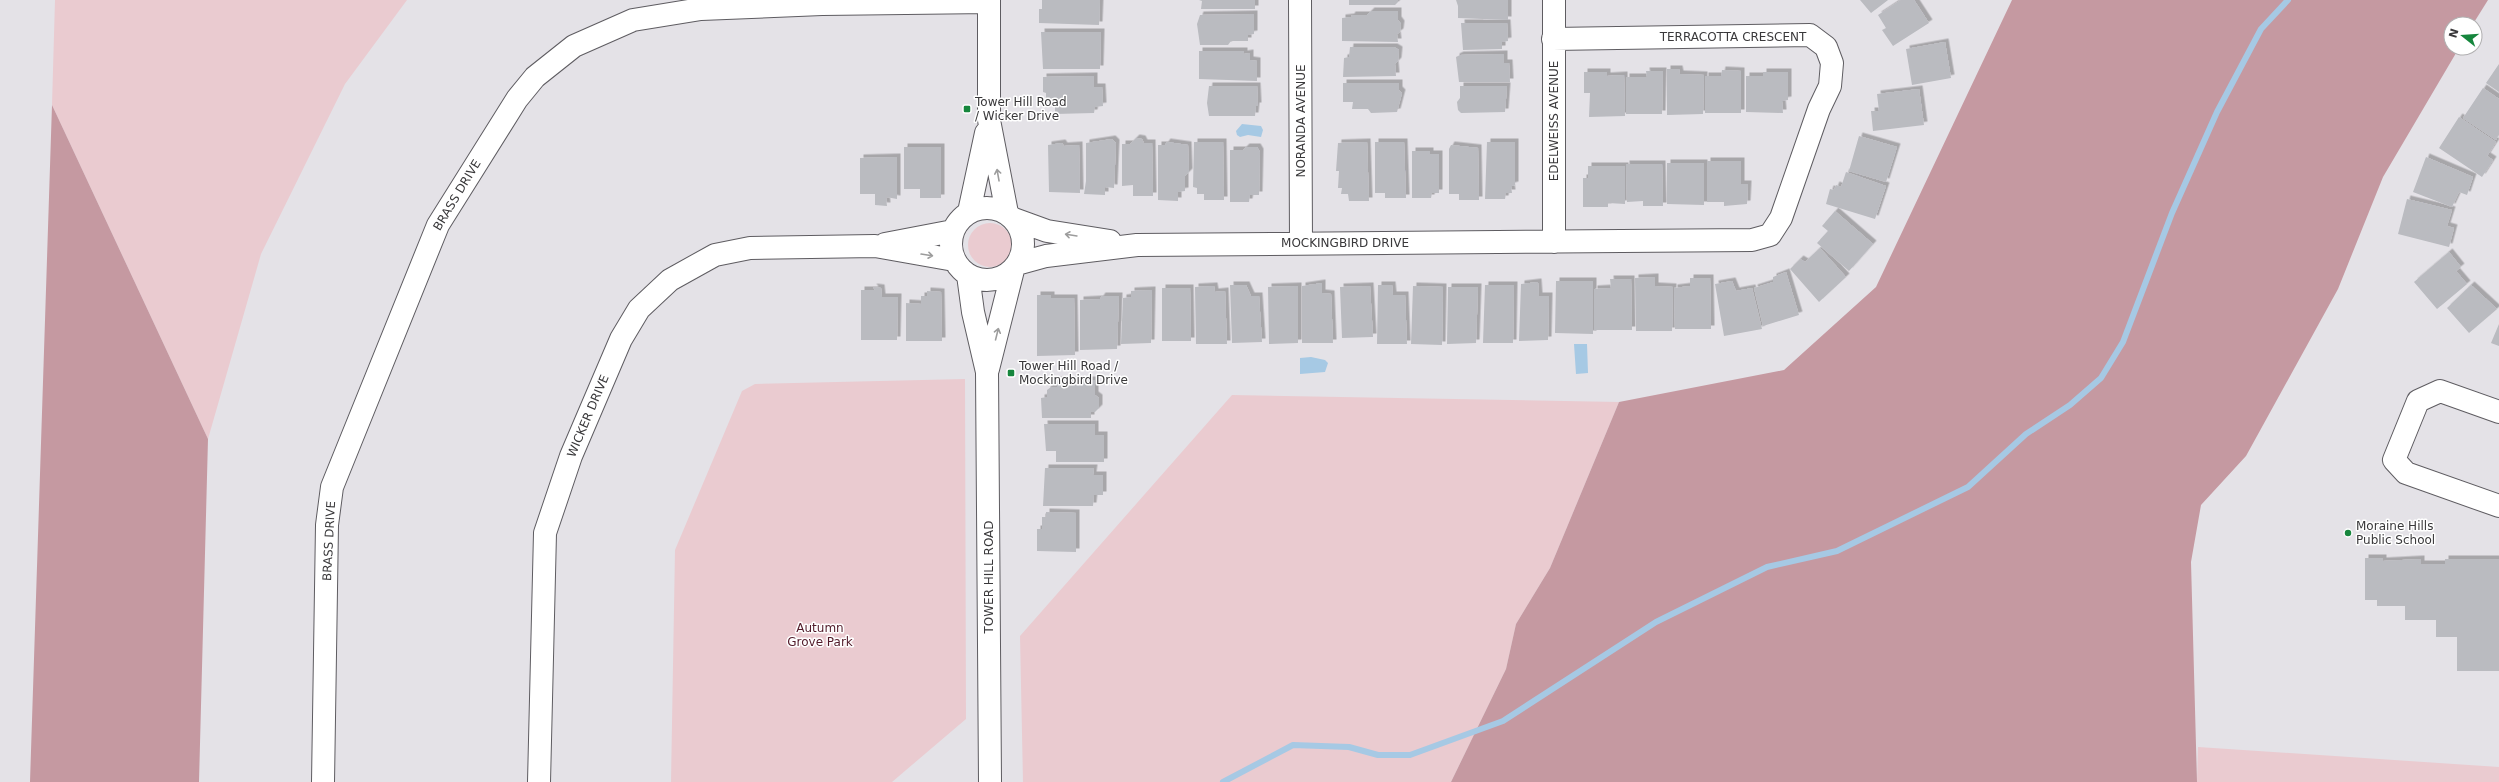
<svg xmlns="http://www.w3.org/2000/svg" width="2499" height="782" viewBox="0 0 2499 782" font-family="'DejaVu Sans',sans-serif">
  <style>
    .green { fill: #eacbd0 }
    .forest { fill: #c599a1 }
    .water { fill: #a6c9e4 }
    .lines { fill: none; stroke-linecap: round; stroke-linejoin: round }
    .stream { stroke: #a6c9e4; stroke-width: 6 }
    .building { fill: #babbc0; filter: url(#shadow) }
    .minor-casing { stroke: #5e5c61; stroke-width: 24 }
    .minor { stroke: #fff; stroke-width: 22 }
    .oneway { stroke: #9c9c9c }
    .poi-dot { fill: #16863d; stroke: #fff; stroke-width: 1.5 }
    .labels { text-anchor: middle; stroke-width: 3; stroke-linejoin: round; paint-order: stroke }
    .street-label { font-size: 12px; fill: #39383a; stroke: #fff }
    .poi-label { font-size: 12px; fill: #39383a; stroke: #fff; text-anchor: start }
    .park-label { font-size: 12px; fill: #511a29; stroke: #fff }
  </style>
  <defs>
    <filter id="shadow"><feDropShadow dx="3.5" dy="-3.5" stdDeviation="0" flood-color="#0004"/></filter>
  </defs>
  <rect width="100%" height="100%" fill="#e4e2e7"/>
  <!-- green -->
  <path class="green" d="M 55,0 L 407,0 L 345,84 L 261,254 L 208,439 L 52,105 Z
    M968 245a22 22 0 1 1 44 0a22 22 0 1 1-44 0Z
    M 965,379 L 966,719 L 892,782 L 671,782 L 675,550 L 742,391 L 755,384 Z
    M 1232,395 L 1619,402 L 1550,568 L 1516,624 L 1506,669 L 1451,782 L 1023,782 L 1020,636 Z
    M 2198,747 L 2499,767 L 2499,782 L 2197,782 Z"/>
  <!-- forest -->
  <path class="forest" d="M 2012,0 L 2488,0 L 2473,24 L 2451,24 L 2451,48 L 2459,48 L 2383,177 L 2338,289 L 2246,456 L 2201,505 L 2191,562 L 2197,782 L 1451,782 L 1506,669 L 1516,624 L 1550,568 L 1619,402 L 1784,370 L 1876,287 Z
    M 52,105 L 208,439 L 199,782 L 30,782 Z"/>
  <!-- water -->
  <path class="water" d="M 1242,124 L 1261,126 L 1263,130 L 1261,137 L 1248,135 L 1240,137 L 1237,135 L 1236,131 Z
    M 1574,344 L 1587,344 L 1588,373 L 1576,374 Z
    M 1311,357 L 1325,360 L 1328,363 L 1325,372 L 1300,374 L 1300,358 Z"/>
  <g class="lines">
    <!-- stream -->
    <path class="stream" d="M 1223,782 L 1293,745 L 1349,747 L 1378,755 L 1410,755 L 1503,721 L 1656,622 L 1767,567 L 1837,551 L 1968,487 L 2026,434 L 2070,405 L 2101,378 L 2123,342 L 2172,213 L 2217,112 L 2261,29 L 2288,0"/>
  </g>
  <!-- building -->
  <path class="building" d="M 1042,0 L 1100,0 L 1099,25 L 1039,23 L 1039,9 L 1042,9 Z
    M 1199,0 L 1255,0 L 1255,9 L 1201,9 L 1202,1 Z
    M 1349,0 L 1398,0 L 1398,2 L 1395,5 L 1349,5 Z
    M 1456,0 L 1508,0 L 1508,20 L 1458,18 L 1458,6 Z
    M 1860,0 L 1888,0 L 1871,13 Z
    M 1901,0 L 1914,0 L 1929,23 L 1893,46 L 1882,30 L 1886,28 L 1878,15 Z
    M 1371,11 L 1398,11 L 1398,20 L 1401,24 L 1400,32 L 1397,34 L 1398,42 L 1342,41 L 1342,18 L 1351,17 L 1352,15 L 1367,15 Z
    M 1254,14 L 1254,34 L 1248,35 L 1248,41 L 1231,41 L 1228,45 L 1200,45 L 1197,24 L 1200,15 Z
    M 1461,23 L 1507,23 L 1508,41 L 1502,42 L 1502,49 L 1463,50 Z
    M 1041,32 L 1101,32 L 1100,69 L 1043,69 Z
    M 1945,42 L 1951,78 L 1912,85 L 1906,49 Z
    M 1350,47 L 1394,47 L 1399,50 L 1398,61 L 1395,64 L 1396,76 L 1343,77 L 1344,58 L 1349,57 Z
    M 1199,51 L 1244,51 L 1244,54 L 1250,53 L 1250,60 L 1257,61 L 1257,81 L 1199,79 Z
    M 1504,54 L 1504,63 L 1509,63 L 1510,82 L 1459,82 L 1456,57 L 1460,55 Z
    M 2499,64 L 2499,92 L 2486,83 Z
    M 1667,69 L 1679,69 L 1680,74 L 1704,75 L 1703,114 L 1667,115 Z
    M 1722,70 L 1741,71 L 1741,113 L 1705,113 L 1705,76 L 1721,76 Z
    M 1646,71 L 1663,71 L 1662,114 L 1626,114 L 1626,77 L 1647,77 Z
    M 1584,72 L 1607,72 L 1607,76 L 1624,75 L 1625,116 L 1589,117 L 1590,93 L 1584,93 Z
    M 1763,72 L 1788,72 L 1788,100 L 1782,101 L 1783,113 L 1746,112 L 1746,76 L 1763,76 Z
    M 1094,76 L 1094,87 L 1102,87 L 1103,106 L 1095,107 L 1094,113 L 1055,114 L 1055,104 L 1046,102 L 1046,93 L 1043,92 L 1043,77 Z
    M 1343,83 L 1399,83 L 1399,90 L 1402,93 L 1397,112 L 1371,113 L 1368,109 L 1352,109 L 1353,102 L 1343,102 Z
    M 1209,86 L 1257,86 L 1258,106 L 1256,106 L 1255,116 L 1209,116 L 1207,103 Z
    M 1460,86 L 1507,86 L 1505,112 L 1461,113 L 1458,110 L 1457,102 L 1460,98 Z
    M 2483,88 L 2499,99 L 2499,134 L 2496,140 L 2463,118 Z
    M 1919,89 L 1924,125 L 1873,131 L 1871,111 L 1879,111 L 1877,94 Z
    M 2459,117 L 2496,142 L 2487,156 L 2493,160 L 2482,177 L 2439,148 Z
    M 1859,136 L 1897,147 L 1886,182 L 1849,171 Z
    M 1136,138 L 1142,139 L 1144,143 L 1152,143 L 1153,196 L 1133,196 L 1133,185 L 1122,186 L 1122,144 L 1130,144 Z
    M 1112,139 L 1116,143 L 1114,188 L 1105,187 L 1105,195 L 1084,194 L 1086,181 L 1086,143 Z
    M 1167,142 L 1188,145 L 1189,172 L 1185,176 L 1185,191 L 1178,192 L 1178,201 L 1158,200 L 1158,145 L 1165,145 Z
    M 1194,142 L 1223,142 L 1224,200 L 1204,200 L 1204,194 L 1197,194 L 1197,188 L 1193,187 Z
    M 1367,142 L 1369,201 L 1349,201 L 1348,194 L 1341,194 L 1342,188 L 1338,188 L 1339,171 L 1336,171 L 1338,143 Z
    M 1375,142 L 1404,142 L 1406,198 L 1385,198 L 1385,193 L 1375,193 Z
    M 1487,142 L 1515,142 L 1515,185 L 1511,186 L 1512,193 L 1506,193 L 1505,199 L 1485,199 Z
    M 1062,143 L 1064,146 L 1079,145 L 1080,193 L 1049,192 L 1048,145 Z
    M 1451,145 L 1478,148 L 1479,200 L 1459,200 L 1459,194 L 1449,194 L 1449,149 Z
    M 904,147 L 941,147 L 941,198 L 920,198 L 920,189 L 904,189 Z
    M 1246,147 L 1257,147 L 1260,152 L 1259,195 L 1250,195 L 1249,202 L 1230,202 L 1230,150 L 1243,150 Z
    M 1412,151 L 1430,151 L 1430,154 L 1439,154 L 1439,193 L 1432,193 L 1431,198 L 1412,198 Z
    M 897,157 L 897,199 L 886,197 L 887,206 L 875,205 L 875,194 L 860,194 L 860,158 Z
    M 2426,157 L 2473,177 L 2467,195 L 2459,192 L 2452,207 L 2413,192 Z
    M 1707,161 L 1741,161 L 1741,184 L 1748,184 L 1747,204 L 1724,206 L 1724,202 L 1707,202 Z
    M 1667,163 L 1704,163 L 1704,205 L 1667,204 Z
    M 1626,164 L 1662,164 L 1663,206 L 1643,206 L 1643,201 L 1627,202 Z
    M 1588,166 L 1625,166 L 1625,204 L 1608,203 L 1608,207 L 1583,207 L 1583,178 L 1588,178 Z
    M 1846,172 L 1886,186 L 1875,219 L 1826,204 L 1830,189 L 1834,190 L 1836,185 L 1841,187 Z
    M 2407,199 L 2452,210 L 2447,226 L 2454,228 L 2449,247 L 2398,234 Z
    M 1835,211 L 1873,244 L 1849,271 L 1817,243 L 1828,231 L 1822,226 Z
    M 1820,248 L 1846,277 L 1819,302 L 1790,269 L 1800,259 L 1805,262 Z
    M 2449,252 L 2461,267 L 2456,271 L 2467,284 L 2437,309 L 2414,282 Z
    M 1786,272 L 1799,315 L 1763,326 L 1754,288 L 1773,282 L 1773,277 Z
    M 1655,277 L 1655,286 L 1673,287 L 1672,331 L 1636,331 L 1635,278 Z
    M 1690,278 L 1710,278 L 1711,329 L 1675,329 L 1674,288 L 1690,286 Z
    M 1610,279 L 1631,279 L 1632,330 L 1594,330 L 1594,289 L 1611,288 Z
    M 1556,281 L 1593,281 L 1593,334 L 1555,333 Z
    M 1732,281 L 1736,291 L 1752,288 L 1762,329 L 1724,336 L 1715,284 Z
    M 1538,282 L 1539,296 L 1549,296 L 1548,340 L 1519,341 L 1521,284 Z
    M 1322,283 L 1322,293 L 1331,294 L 1333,343 L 1302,343 L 1302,286 Z
    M 1230,285 L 1246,285 L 1251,296 L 1259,296 L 1262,342 L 1232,343 Z
    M 1378,285 L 1392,285 L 1393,295 L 1405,295 L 1407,344 L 1377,344 Z
    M 1485,285 L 1514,285 L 1513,343 L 1483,343 Z
    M 2471,285 L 2497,309 L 2469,333 L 2447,308 Z
    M 1214,286 L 1215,292 L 1225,291 L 1227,344 L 1196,344 L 1195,287 Z
    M 1298,286 L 1298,343 L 1269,344 L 1268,287 Z
    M 1370,286 L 1373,337 L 1342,338 L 1340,287 Z
    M 1413,286 L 1443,287 L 1442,345 L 1411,344 Z
    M 873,287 L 881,288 L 882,297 L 898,297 L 897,340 L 861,340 L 861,290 L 875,290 Z
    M 1448,287 L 1478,287 L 1476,343 L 1447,344 Z
    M 1162,288 L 1190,288 L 1191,341 L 1162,341 Z
    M 1152,290 L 1151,343 L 1121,344 L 1123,298 L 1131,297 L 1131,291 Z
    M 927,291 L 941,292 L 942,341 L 906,341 L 906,303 L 921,304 L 921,296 L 927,296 Z
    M 1037,295 L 1051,295 L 1051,298 L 1074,298 L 1075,355 L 1037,356 Z
    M 1102,296 L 1119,296 L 1117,349 L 1080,350 L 1080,300 L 1100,299 Z
    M 2499,324 L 2499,346 L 2491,343 Z
    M 1057,380 L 1095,380 L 1095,395 L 1099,398 L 1099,408 L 1095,412 L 1091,412 L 1091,418 L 1042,418 L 1041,398 L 1047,397 L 1047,390 L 1051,387 L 1057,387 Z
    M 1044,424 L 1095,424 L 1095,435 L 1104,435 L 1104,462 L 1056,462 L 1056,451 L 1046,451 Z
    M 1045,468 L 1094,468 L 1093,475 L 1103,475 L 1103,495 L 1094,495 L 1093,506 L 1043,506 Z
    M 1046,512 L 1076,513 L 1076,552 L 1037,551 L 1037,529 L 1042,529 L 1042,517 L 1046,517 Z
    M 2365,558 L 2383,558 L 2383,561 L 2421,559 L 2421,564 L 2445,564 L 2445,559 L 2499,559 L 2499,671 L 2457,671 L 2457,637 L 2436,637 L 2436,620 L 2405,620 L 2405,606 L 2377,606 L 2377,600 L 2365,600 Z"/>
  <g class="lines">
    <!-- minor casing -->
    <g class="minor-casing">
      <path id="minor" d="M 989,0 L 989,120 L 1007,213
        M 1300,0 L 1301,243
        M 1554,0 L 1554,242
        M951 244a36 36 0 1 1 72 0a36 36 0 1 1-72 0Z
        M 969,212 L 986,133
        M 1014,219 L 1047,231 L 1110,241
        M 885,244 L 953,231
        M 1017,264 L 1046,256 L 1137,245 L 1752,240 L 1770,235 L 1781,218 L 1819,109 L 1830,86 L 1832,63 L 1826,47 L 1810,35 L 1553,39
        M 968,275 L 973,312 L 987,372 L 990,782
        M 988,369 L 1013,270
        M 2499,412 L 2440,391 L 2418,401 L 2394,460 L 2406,473 L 2499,506
        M 323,782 L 327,525 L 332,487 L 438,225 L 517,99 L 535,77 L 574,46 L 633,20 L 701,9 L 822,4 L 989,2
        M 539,782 L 545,533 L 571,456 L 621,339 L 639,309 L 670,280 L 715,255 L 750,248 L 875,246 L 954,260"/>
    </g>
    <!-- minor -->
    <use href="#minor" class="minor"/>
  </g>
  <!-- one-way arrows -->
  <defs><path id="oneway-shaft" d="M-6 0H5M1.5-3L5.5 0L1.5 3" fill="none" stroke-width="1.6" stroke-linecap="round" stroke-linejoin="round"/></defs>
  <g class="oneway">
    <use href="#oneway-shaft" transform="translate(998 175) rotate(-100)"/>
    <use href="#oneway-shaft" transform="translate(1071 235) rotate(-171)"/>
    <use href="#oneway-shaft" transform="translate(927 255) rotate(9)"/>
    <use href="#oneway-shaft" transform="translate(997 334) rotate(-76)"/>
  </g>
  <!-- markers -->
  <g class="poi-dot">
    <rect x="963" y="105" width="8" height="8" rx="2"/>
    <rect x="1007" y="369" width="8" height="8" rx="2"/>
    <circle cx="2348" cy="533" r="4"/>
  </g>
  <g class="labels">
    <!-- street labels -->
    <g class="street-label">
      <text x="1733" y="41">TERRACOTTA CRESCENT</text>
      <text transform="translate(1301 121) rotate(-90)" y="4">NORANDA AVENUE</text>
      <text transform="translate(1554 121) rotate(-90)" y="4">EDELWEISS AVENUE</text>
      <text transform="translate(457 195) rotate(-59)" y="4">BRASS DRIVE</text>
      <text x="1345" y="247">MOCKINGBIRD DRIVE</text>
      <text transform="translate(588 416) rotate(-67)" y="4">WICKER DRIVE</text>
      <text transform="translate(329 541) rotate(-87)" y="4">BRASS DRIVE</text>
      <text transform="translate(989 577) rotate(-90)" y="4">TOWER HILL ROAD</text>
    </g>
    <!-- poi labels -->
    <g class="poi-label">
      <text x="975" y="106">Tower Hill Road<tspan x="975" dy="14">/ Wicker Drive</tspan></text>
      <text x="1019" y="370">Tower Hill Road /<tspan x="1019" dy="14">Mockingbird Drive</tspan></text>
      <text x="2356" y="530">Moraine Hills<tspan x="2356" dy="14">Public School</tspan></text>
    </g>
    <!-- park labels -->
    <g class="park-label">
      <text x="820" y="632">Autumn<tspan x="820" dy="14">Grove Park</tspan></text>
    </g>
  </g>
  <!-- north arrow -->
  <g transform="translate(2463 36) rotate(287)"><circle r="19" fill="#ffffff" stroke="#b0afb0"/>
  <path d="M0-3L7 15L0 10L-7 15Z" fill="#16863d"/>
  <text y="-6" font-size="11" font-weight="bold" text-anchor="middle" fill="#39383a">N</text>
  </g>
</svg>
